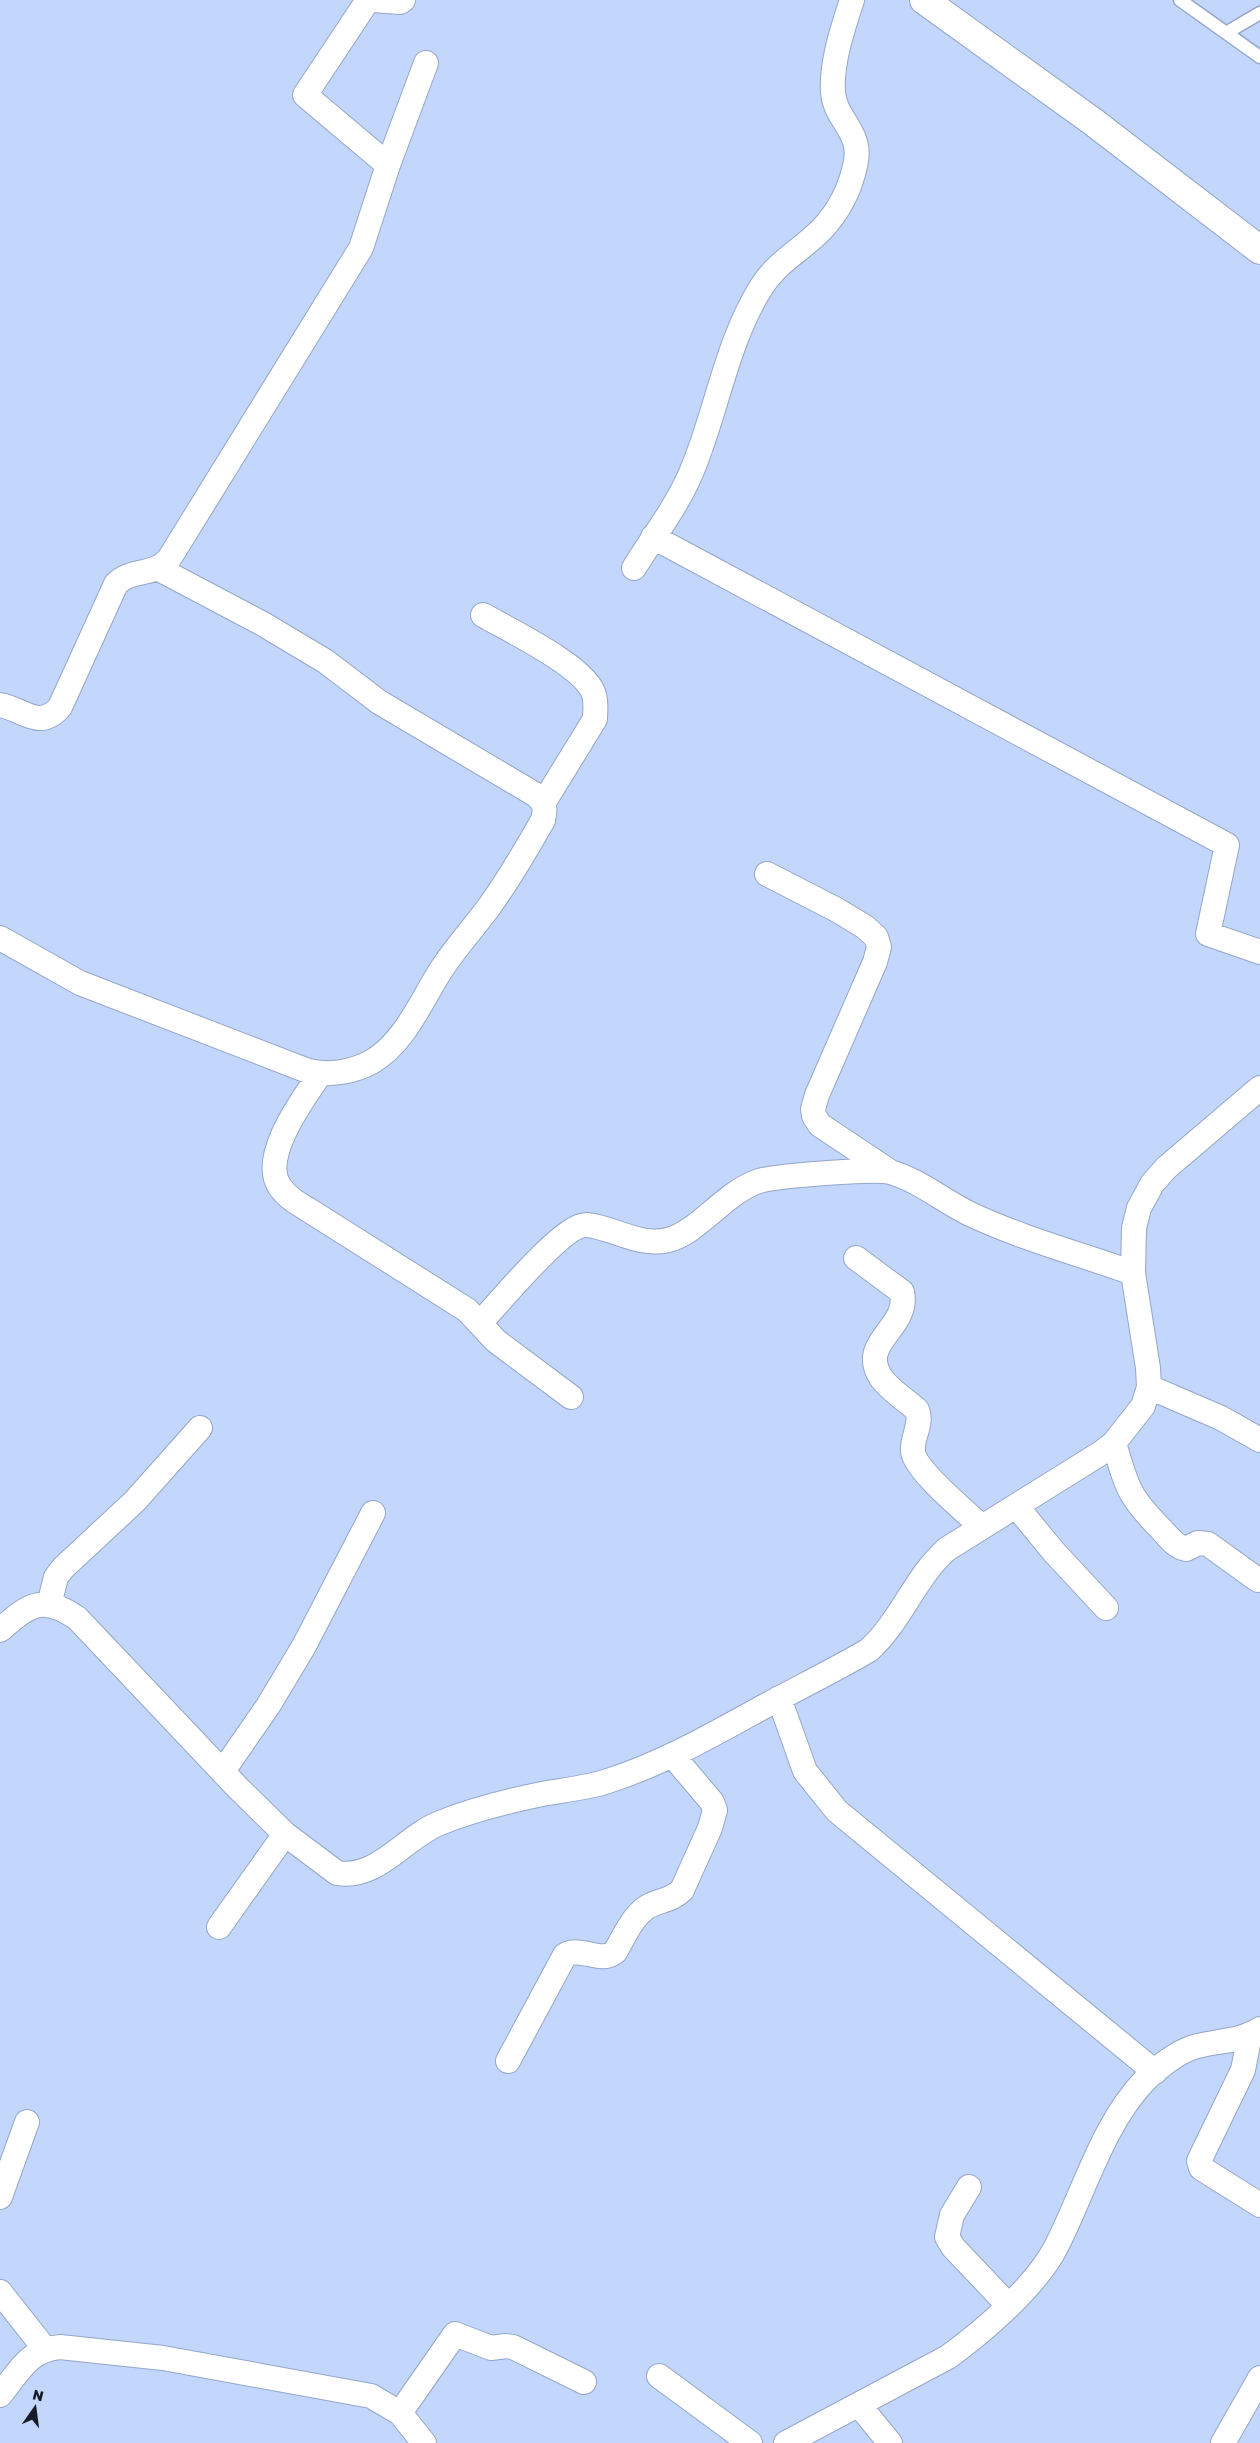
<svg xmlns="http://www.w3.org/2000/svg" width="1260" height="2443" viewBox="0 0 1260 2443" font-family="'Golos Text',sans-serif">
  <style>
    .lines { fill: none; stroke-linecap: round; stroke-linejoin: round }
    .service-casing { stroke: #94a6c9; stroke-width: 15 }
    .minor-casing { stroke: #94a6c9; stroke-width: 26 }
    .tertiary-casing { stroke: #94a6c9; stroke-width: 30 }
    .service { stroke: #fff; stroke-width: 12 }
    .minor { stroke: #fff; stroke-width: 24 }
    .tertiary { stroke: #fff; stroke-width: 28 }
  </style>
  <rect width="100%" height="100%" fill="#c3d6fb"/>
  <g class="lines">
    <!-- service casing -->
    <g class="service-casing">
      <path id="service" d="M 1180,0 L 1260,57
        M 1226,33 L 1260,13"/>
    </g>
    <!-- minor casing -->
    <g class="minor-casing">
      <path id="minor" d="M 368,0 L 305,95 L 388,165
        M 373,0 L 400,2 L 403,0
        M 653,537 L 1227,845 L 1208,934 L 1260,952
        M 634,568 C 655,534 681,501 695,463 C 718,405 728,339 762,286 C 777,262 803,249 822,229 C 838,212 850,189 855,166 C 864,132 835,121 833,92 C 831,62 843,28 852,0
        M 483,615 C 509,630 582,665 593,692 C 597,701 595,710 595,719 L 544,802
        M 0,705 C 24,709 39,731 60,707 L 116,584 C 131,568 154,577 169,559 L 361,248 L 388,165 L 426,63
        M 767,874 L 837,910 L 865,927 L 876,937 L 879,947 L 875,962 L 817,1095 L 813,1109 L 814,1116 L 820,1125 L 889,1171
        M 0,938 L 80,983 L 308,1071 C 329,1076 354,1072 373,1061 C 407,1040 422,998 443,967 C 457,946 474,927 489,907 C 509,879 526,850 543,820 C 546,808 545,803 536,795 L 379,702 L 325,661 L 263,624 L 159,569
        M 320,1074 C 304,1098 259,1157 280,1187 C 287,1197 297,1203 307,1209 L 467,1310 L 496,1341 L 571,1397
        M 856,1258 L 902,1292 C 910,1329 856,1342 882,1379 C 891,1391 906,1400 917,1410 C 923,1424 911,1438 913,1452 C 916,1471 967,1513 982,1527
        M 480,1323 C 498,1304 564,1223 587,1225 C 615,1228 639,1247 668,1240 C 698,1233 725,1192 759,1181 C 775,1176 875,1168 890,1172 C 919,1180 943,1201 970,1214 C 1021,1238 1080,1254 1133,1273
        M 1149,1387 L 1221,1418 L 1260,1440
        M 1114,1443 C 1127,1488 1129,1497 1162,1530 C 1169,1538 1176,1547 1186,1549 L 1198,1543 L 1208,1544 L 1258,1580
        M 1016,1506 L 1054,1552 L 1106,1608
        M 49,1605 L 56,1577 L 63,1568 L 135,1501 L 200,1428
        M 0,1630 C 29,1605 41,1594 77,1618 L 238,1788 L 285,1834 L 337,1873 C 378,1880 404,1837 440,1823 C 472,1810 508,1801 542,1794 C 564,1790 587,1788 608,1781 C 664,1763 714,1734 765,1706 C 800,1687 835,1670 869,1650 C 901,1621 915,1577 947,1549 L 1101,1453 L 1114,1443 L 1143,1406 L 1149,1387 L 1148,1368 L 1133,1273 L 1134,1228 L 1139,1208 L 1152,1184 L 1166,1168 L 1260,1088
        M 779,1698 L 805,1771 L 837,1811 L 1155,2072
        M 223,1771 L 268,1706 L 304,1646 L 373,1513
        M 219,1927 L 285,1834
        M 1250,2034 L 1243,2070 L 1199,2161 L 1201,2168 L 1260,2205
        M 508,2061 L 565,1955 C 582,1946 601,1964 615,1952 C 624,1937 632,1917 647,1907 C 659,1900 671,1901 682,1890 L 710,1828 L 715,1810 L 712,1802 L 673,1756
        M 969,2187 L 952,2215 L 947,2237 L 953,2247 L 1008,2305
        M 0,2197 L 27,2122
        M 0,2292 L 45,2349
        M 659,2376 L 750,2443
        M 0,2395 C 19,2372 28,2350 60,2347 L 163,2358 L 371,2396 L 400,2413 L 424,2443
        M 859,2405 L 890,2443
        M 400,2413 L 455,2334 L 491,2348 L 506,2346 L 513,2347 L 584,2382
        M 786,2443 L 948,2357 C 984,2331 1036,2286 1056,2247 C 1084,2193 1102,2125 1145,2080 C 1158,2068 1174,2054 1191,2048 C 1214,2040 1239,2043 1260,2029
        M 1223,2443 L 1260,2378"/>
    </g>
    <!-- tertiary casing -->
    <g class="tertiary-casing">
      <path id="tertiary" d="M 924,0 L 1092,121 L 1260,250"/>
    </g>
    <!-- service -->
    <use href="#service" class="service"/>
    <!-- minor -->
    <use href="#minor" class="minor"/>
    <!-- tertiary -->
    <use href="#tertiary" class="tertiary"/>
  </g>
  <!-- north arrow -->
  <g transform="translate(35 2408) rotate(14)" stroke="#c3d6fb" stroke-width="4" paint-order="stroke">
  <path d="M0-4L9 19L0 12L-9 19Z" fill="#151b28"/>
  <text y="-8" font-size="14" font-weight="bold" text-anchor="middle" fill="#151b28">N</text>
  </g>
</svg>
